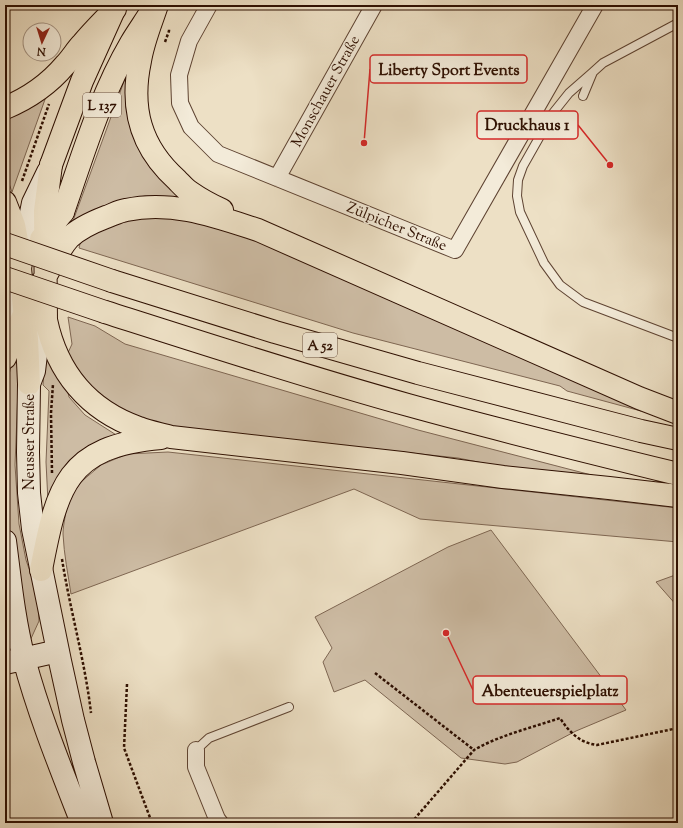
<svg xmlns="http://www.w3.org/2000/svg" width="683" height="828" viewBox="0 0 683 828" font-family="'Sorts Mill Goudy',serif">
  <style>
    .green { fill: #cdbca4; stroke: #7e6652 }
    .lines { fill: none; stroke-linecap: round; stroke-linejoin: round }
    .lane-casing { stroke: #5e4332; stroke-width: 10 }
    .street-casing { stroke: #5e4332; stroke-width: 18 }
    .secondary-casing { stroke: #2e0f01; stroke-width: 24 }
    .primary-casing { stroke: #2e0f01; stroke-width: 24 }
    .highway-casing { stroke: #2e0f01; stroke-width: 24 }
    .path { stroke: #2e0f01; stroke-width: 2.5; stroke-dasharray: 3 2; stroke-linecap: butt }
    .lane { stroke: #f3ebd9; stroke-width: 8 }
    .street { stroke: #f3ebd9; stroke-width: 16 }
    .secondary { stroke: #f3ebd9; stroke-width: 22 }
    .primary { stroke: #ede0c5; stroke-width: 22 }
    .highway { stroke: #ede0c5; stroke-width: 22 }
    .highway-bridge-casing { stroke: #2e0f01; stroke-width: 24; stroke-linecap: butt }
    .highway-bridge { stroke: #ede0c5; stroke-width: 22 }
    .labels { text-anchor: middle; stroke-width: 3; stroke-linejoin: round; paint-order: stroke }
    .shield { fill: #f3ebd9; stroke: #695142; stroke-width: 1 }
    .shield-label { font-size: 14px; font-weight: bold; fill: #2e0f01 }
    .street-label { font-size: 15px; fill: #2e0f01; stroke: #f3ebd9 }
    .leader { fill: none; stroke: #d62828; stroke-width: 1.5 }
    .callout-dot { fill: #d62828; stroke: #f3ebd9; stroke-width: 1.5 }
    .callout { fill: #f3ebd9; stroke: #d62828; stroke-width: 1.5 }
    .callout-label { font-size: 16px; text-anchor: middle; font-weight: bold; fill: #2e0f01 }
  </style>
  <rect width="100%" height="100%" fill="#ede0c5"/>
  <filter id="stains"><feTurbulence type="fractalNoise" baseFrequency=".005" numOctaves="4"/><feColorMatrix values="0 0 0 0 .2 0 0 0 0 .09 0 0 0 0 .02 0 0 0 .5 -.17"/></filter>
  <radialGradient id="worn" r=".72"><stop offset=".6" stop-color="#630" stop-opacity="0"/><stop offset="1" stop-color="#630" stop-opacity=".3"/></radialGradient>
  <!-- green -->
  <path class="green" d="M 126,76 L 132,77 L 179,197 L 145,196 L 117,201 L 94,210 L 91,216 L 70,229 Z
    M 48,91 L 12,192 L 5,172 L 5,113 Z
    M 150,213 L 221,225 L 636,406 L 641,411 L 567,391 L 560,386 L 353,333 L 79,248 L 82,236 L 109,223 Z
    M 68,317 L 95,326 L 125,344 L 418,430 L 630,485 L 518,470 L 458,458 L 176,428 L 143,420 L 110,403 L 83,380 L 67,355 L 72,344 Z
    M 16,356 L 19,364 L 15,465 L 19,524 L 26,560 L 37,592 L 39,621 L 29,643 L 18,596 L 7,515 L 5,471 L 5,391 L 13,358 Z
    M 48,359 L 67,388 L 69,397 L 85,415 L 121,438 L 48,502 L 46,462 L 49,391 L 43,385 L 45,360 Z
    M 168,452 L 678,508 L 678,542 L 420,519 L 354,489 L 71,594 C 68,574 64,555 63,534 C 63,523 67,513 66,502 L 82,481 L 101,465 L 127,454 Z
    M 491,530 L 626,710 L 576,731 L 517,762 L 505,764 L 461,758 L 365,680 L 334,692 L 323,662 L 332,648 L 315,617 L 448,547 Z
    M 678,574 L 678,607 L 656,582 Z"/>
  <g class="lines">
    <!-- lane casing -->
    <g class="lane-casing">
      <path id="lane" d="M 593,72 L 569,93 L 553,113 L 523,166 L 518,180 L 517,196 L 520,212 L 544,263 L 560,285 L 583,302 L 678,338
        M 583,96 L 593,72 L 603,63 L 678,23
        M 196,750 L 209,738 L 289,707"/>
    </g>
    <!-- street casing -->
    <g class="street-casing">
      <path id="street" d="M 209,5 L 189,41 L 179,75 L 180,103 L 191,127 L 218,154 L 455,250 L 595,5
        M 277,178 L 374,5
        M 196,750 L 196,767 L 217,819 L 220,823"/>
    </g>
    <!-- secondary casing -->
    <g class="secondary-casing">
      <path id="secondary" d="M 42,305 L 34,371 L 29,384 L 28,452 L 29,493 L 33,529 L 60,661 L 73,720 L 84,762 L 102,823
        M 5,343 L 33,203 L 48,172
        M 5,541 C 10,580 14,620 24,659 C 39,715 61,769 82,823
        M 5,663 L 58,651"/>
    </g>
    <!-- primary casing -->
    <g class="primary-casing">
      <path id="primary" d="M 51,165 L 82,81 L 113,12
        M 63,212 C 83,155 100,96 131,43 C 137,33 144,23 151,12"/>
    </g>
    <!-- highway casing -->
    <g class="highway-casing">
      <path id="highway" d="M 157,5 C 151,23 143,42 140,61 C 130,108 140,147 177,180 C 181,184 185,189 190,192 C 200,199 211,205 222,210
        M 5,108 C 29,98 49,84 65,65 C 72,58 76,50 83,43 C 93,31 104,20 115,9
        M 51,165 L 45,211 L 46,320 C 57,372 88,410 139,428 C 149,432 161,434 171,437 L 402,463 L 503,477 L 609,488 L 678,496
        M 5,202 L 14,225 L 19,251 L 20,268 L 27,339 L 29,384
        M 41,239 L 63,212
        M 112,281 L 275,332 L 418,373 L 641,431 L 678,439
        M 105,312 C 206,344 306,377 408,405 C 498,430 588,452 678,474
        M 5,358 C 15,330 28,305 44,279 C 52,266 58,250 69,238 C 78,229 93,222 106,217 C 112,215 119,211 126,210 C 172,200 215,216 258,230 L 639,398 L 678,413
        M 41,570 C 57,487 66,446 161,438"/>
    </g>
    <!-- path -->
    <path class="path" d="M 165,42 L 169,31 L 169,28
      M 22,181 L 49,104
      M 52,473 L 51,413 L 53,384
      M 62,559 C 70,610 85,661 91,713
      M 375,673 L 474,750
      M 127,684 L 124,748 L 152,823
      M 411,823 L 474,750 C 500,735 531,728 560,718 C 569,732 580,743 597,745 L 678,728"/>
    <!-- lane -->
    <use href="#lane" class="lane"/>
    <!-- street -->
    <use href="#street" class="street"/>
    <!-- secondary -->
    <use href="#secondary" class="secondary"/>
    <!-- primary -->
    <use href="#primary" class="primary"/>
    <!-- highway -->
    <use href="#highway" class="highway"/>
    <!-- highway-bridge casing -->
    <g class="highway-bridge-casing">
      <path id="highway-bridge" d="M 5,244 L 112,281
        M 5,278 L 105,312"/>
    </g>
    <!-- highway-bridge -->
    <use href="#highway-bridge" class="highway-bridge"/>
  </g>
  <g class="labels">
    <!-- shield labels -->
    <g class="shield">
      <rect x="83" y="93" width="38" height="24" rx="3"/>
      <rect x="303" y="333" width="34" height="24" rx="3"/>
    </g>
    <g class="shield-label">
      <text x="102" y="110">L 137</text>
      <text x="320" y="350">A 52</text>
    </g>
    <!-- street labels -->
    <g class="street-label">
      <text transform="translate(325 91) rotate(-61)" y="5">Monschauer Straße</text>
      <text transform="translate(397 226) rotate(22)" y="5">Zülpicher Straße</text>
      <text transform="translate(29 442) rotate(-90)" y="5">Neusser Straße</text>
    </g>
  </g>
  <!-- callouts -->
  <path class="leader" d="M364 143L370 69M610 165L578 125M446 633L473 690"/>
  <g class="callout-dot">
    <circle cx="364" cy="143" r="4"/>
    <circle cx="610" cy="165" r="4"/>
    <circle cx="446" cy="633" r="4"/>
  </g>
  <g class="callout">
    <rect x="370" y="55" width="157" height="28" rx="4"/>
    <rect x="477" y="111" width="101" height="28" rx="4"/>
    <rect x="473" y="676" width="154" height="28" rx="4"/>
  </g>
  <g class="callout-label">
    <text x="449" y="75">Liberty Sport Events</text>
    <text x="527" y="130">Druckhaus 1</text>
    <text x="550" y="696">Abenteuerspielplatz</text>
  </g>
  <!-- margin -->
  <rect width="683" height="828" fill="none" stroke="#ede0c5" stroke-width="20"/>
  <rect x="6" y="6" width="671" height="816" fill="none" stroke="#2e0f01" stroke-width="2"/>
  <rect x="10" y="10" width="663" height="808" fill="none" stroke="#2e0f01"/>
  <!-- north arrow -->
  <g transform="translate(42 42) rotate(184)"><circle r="19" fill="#f3ebd9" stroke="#a49383"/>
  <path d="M0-3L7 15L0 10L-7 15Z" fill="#8f2418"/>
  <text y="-6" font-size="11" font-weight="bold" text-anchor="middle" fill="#2e0f01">N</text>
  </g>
  <rect width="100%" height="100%" filter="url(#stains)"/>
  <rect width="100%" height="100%" fill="url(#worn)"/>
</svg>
